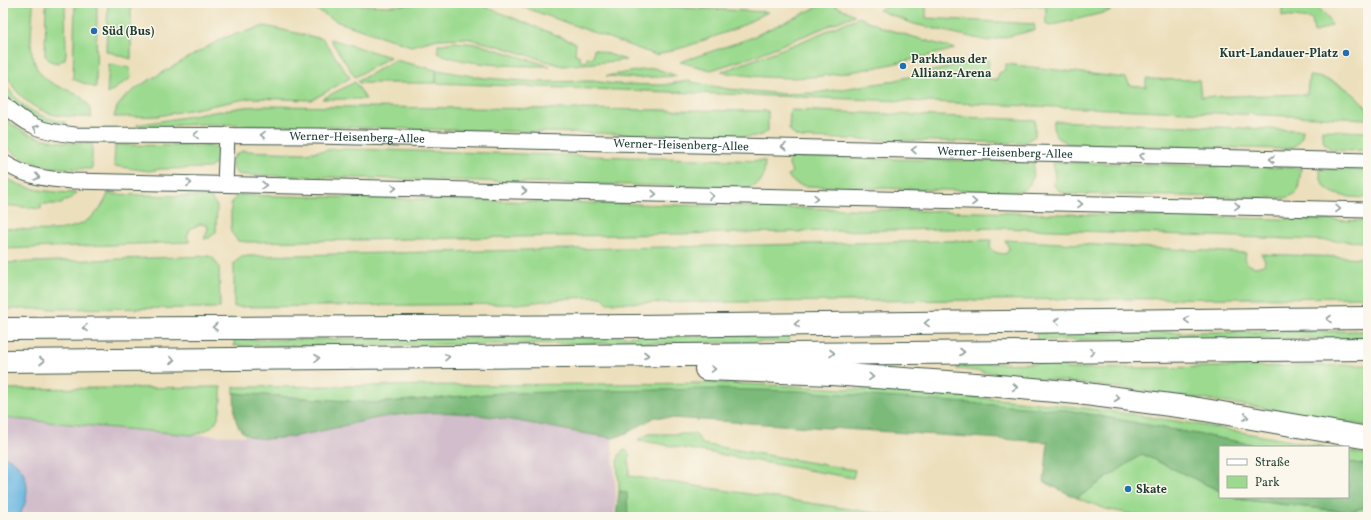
<svg xmlns="http://www.w3.org/2000/svg" width="1371" height="520" viewBox="0 0 1371 520" font-family="Vollkorn,serif">
  <style>
    .industrial { fill: #d1bdcb }
    .green { fill: #9bda8f; stroke: #5d8c62 }
    .forest { fill: #7cba7a; stroke: #4e7c57 }
    .water { fill: #67b5e1; stroke: #43798a }
    .lines { fill: none; stroke-linecap: round; stroke-linejoin: round }
    .minor-casing { stroke: #3e5548; stroke-width: 17 }
    .highway-casing { stroke: #3e5548; stroke-width: 24 }
    .minor { stroke: #fff; stroke-width: 15 }
    .highway { stroke: #fff; stroke-width: 22 }
    .oneway { stroke: #8f9e9a }
    .poi-dot { fill: #1f6fb2; stroke: #fbf7ec; stroke-width: 1.5 }
    .labels { text-anchor: middle; stroke-width: 3; stroke-linejoin: round; paint-order: stroke }
    .poi-label { font-size: 12px; font-weight: bold; fill: #1f3d34; stroke: #fbf7ec; text-anchor: start }
    .street-label { font-size: 12px; fill: #1f3d34; stroke: #fbf7ec }
  </style>
  <rect width="100%" height="100%" fill="#fbf7ec"/>
  <filter id="ink" filterUnits="userSpaceOnUse"><feTurbulence type="fractalNoise" baseFrequency=".025" numOctaves="2"/><feDisplacementMap in="SourceGraphic" scale="8" xChannelSelector="R" yChannelSelector="G"/><feConvolveMatrix kernelMatrix="1 2 1 2 8 2 1 2 1" color-interpolation-filters="sRGB"/></filter>
  <filter id="wash" filterUnits="userSpaceOnUse"><feTurbulence type="fractalNoise" baseFrequency=".012" numOctaves="4" result="noise"/><feDisplacementMap in="SourceGraphic" scale="16" xChannelSelector="R" yChannelSelector="G"/><feGaussianBlur stdDeviation="0.9" result="paint"/><feColorMatrix in="noise" values="0 0 0 0 0 0 0 0 0 0 0 0 0 0 0 0 0 1.4 0 .05"/><feComposite in="paint" operator="in"/></filter>
  <g filter="url(#wash)">
    <rect width="100%" height="100%" fill="#ecdfbc"/>
    <!-- industrial -->
    <path class="industrial" d="M 437,413 L 485,415 L 612,438 L 616,497 L 614,517 L 3,517 L 3,418 L 193,435 L 249,436 L 259,438 L 288,437 L 384,417 Z"/>
    <!-- green -->
    <path class="green" d="M 3,3 L 33,3 C 33,21 28,44 34,61 C 45,97 86,81 92,117 C 80,117 68,117 56,115 C 31,110 8,89 4,64 C 0,45 3,23 3,3 Z
      M 46,3 L 65,3 L 66,53 L 65,59 L 58,63 L 50,61 L 45,56 Z
      M 75,3 L 97,3 L 96,88 L 73,79 Z
      M 108,3 L 131,3 L 131,59 L 106,51 Z
      M 305,3 L 393,6 L 425,3 L 476,3 L 576,43 L 575,54 L 580,56 L 580,61 L 586,62 L 587,57 L 593,58 L 594,49 L 626,60 L 562,66 L 502,47 L 466,38 L 438,39 L 411,46 L 338,22 Z
      M 512,3 L 626,3 L 626,5 L 768,12 L 735,29 L 688,46 L 656,55 Z
      M 826,3 L 830,3 L 855,15 L 752,57 L 711,70 L 680,62 L 748,39 Z
      M 896,3 L 926,3 L 926,18 L 1034,24 L 1035,30 L 988,41 L 914,24 L 878,10 Z
      M 959,3 L 1093,3 L 1111,11 L 1049,26 L 1046,24 L 1046,7 Z
      M 1282,3 L 1314,3 L 1326,15 L 1332,25 L 1314,33 L 1312,19 L 1282,16 Z
      M 859,17 L 886,29 L 955,49 C 911,60 866,71 821,76 C 787,80 754,77 721,72 L 798,43 Z
      M 265,26 L 323,39 L 350,78 L 312,100 L 251,98 L 158,116 L 114,117 L 117,107 L 126,96 L 144,83 L 223,38 Z
      M 330,39 L 390,57 L 355,77 Z
      M 453,42 L 478,44 L 550,66 C 518,66 467,66 438,53 L 438,45 Z
      M 987,58 L 989,60 L 987,78 L 997,80 L 999,73 L 1004,71 L 1006,64 L 1126,78 L 1130,85 L 1146,87 L 1146,79 L 1199,80 L 1201,97 L 1307,94 L 1309,76 C 1333,78 1354,90 1368,110 L 1368,119 L 436,83 L 437,70 L 484,78 L 539,82 L 593,81 L 615,84 L 663,85 L 687,81 L 728,89 L 785,94 L 815,93 L 888,82 Z
      M 395,60 L 436,70 L 436,83 L 359,83 L 358,81 Z
      M 109,64 L 130,68 L 131,78 L 107,94 Z
      M 654,68 L 677,76 L 632,78 L 606,76 Z
      M 3,79 C 15,104 38,119 66,122 L 66,126 C 40,124 20,112 4,92 Z
      M 355,82 L 366,99 L 322,99 Z
      M 262,106 L 768,111 L 768,131 L 762,135 L 747,137 L 209,124 L 180,125 L 138,129 L 137,125 L 244,107 Z
      M 790,110 L 1035,120 L 1035,136 L 1023,143 L 802,138 L 795,136 L 789,129 Z
      M 3,116 C 26,141 61,143 92,144 L 92,169 C 57,168 30,170 3,144 Z
      M 1054,121 L 1296,130 L 1303,130 C 1302,141 1298,146 1287,149 L 1068,144 L 1056,136 L 1053,128 Z
      M 1322,130 L 1368,132 L 1368,150 C 1349,150 1320,157 1322,130 Z
      M 115,145 L 210,146 L 218,148 L 221,154 L 217,162 L 210,168 L 161,169 L 149,171 L 114,166 Z
      M 336,149 L 349,149 L 765,161 C 764,175 764,184 749,188 L 243,175 L 237,174 L 232,166 L 234,156 L 242,151 L 304,153 Z
      M 789,157 L 1034,162 C 1033,176 1033,189 1016,192 L 807,186 C 798,185 792,183 788,175 L 792,172 L 789,165 Z
      M 1053,162 L 1301,168 L 1298,191 L 1289,197 L 1284,198 L 1071,194 C 1062,193 1057,191 1053,183 L 1055,180 Z
      M 1320,169 L 1368,170 L 1368,198 C 1346,197 1319,197 1320,169 Z
      M 3,176 C 26,191 50,192 77,193 L 69,200 L 62,202 L 62,204 L 41,204 L 41,209 L 5,205 L 3,205 Z
      M 108,194 L 210,197 L 217,206 L 216,232 L 209,238 L 204,239 L 208,229 L 207,225 L 200,224 L 190,229 L 187,237 L 190,242 L 3,249 L 3,228 C 43,230 89,240 108,194 Z
      M 237,195 L 1368,221 L 1368,242 L 1001,228 L 247,242 L 238,241 L 231,232 L 231,204 Z
      M 991,240 L 990,248 C 995,253 1001,255 1007,253 L 1009,248 L 1005,240 L 1246,253 L 1245,258 L 1247,264 L 1255,267 L 1264,265 L 1265,260 L 1261,254 L 1368,258 L 1368,297 L 608,303 L 602,297 L 571,298 L 517,304 L 234,307 L 234,263 L 241,257 L 248,256 Z
      M 208,256 L 213,258 L 219,267 L 220,308 L 3,309 L 3,263 Z
      M 1368,331 L 1368,338 L 1037,340 L 1036,333 Z
      M 789,335 L 789,342 L 234,346 L 234,340 Z
      M 1054,363 L 1064,365 L 1067,369 L 1368,365 L 1368,426 C 1232,400 1095,385 957,369 L 958,364 Z
      M 721,383 C 857,389 994,395 1129,414 C 1195,423 1260,436 1325,447 L 1267,447 L 1066,410 L 503,393 L 375,403 L 234,393 L 234,387 Z
      M 221,387 C 221,412 222,428 193,435 L 3,418 L 3,389 Z
      M 649,434 L 696,434 L 702,444 L 855,470 L 853,478 L 638,440 Z
      M 626,450 L 629,453 L 629,476 L 903,517 L 620,517 L 624,492 L 619,491 C 620,476 613,463 622,451 Z
      M 1348,451 L 1368,455 L 1368,465 L 1348,462 Z
      M 1142,454 L 1220,491 L 1220,497 L 1232,497 L 1237,499 L 1348,512 L 1368,506 L 1368,517 L 1145,517 L 1106,509 L 1077,498 Z"/>
    <!-- forest -->
    <path class="forest" d="M 712,389 L 799,391 L 1066,410 L 1267,447 L 1220,447 L 1220,491 L 1142,454 L 1077,498 L 1044,482 L 1048,442 L 655,417 C 641,424 627,435 612,438 C 570,432 529,422 486,416 C 454,411 416,412 383,417 C 352,422 276,447 249,436 C 232,429 235,408 234,393 L 375,403 L 503,393 Z
      M 1348,462 L 1368,465 L 1368,506 L 1366,507 L 1348,512 L 1237,499 L 1232,497 L 1348,497 Z
      M 619,491 L 627,493 L 628,517 L 616,517 Z"/>
    <!-- water -->
    <path class="water" d="M 3,456 C 30,465 33,496 18,517 L 3,517 Z"/>
  </g>
  <g filter="url(#ink)">
    <g class="lines">
      <!-- minor casing -->
      <g class="minor-casing">
        <g id="minor">
          <path id="s1" d="M 3,103 C 28,127 40,131 75,135 L 316,136 L 1368,161"/>
          <path d="M 3,162 C 25,177 47,179 73,181 L 1368,210"/>
          <path d="M 225,184 L 227,135"/>
        </g>
      </g>
      <!-- highway casing -->
      <g class="highway-casing">
        <path id="highway" d="M 3,329 L 635,326 L 1368,318
          M 3,361 L 1368,349
          M 706,369 L 831,374 L 976,384 L 1078,393 L 1193,408 L 1368,438"/>
      </g>
      <!-- minor -->
      <use href="#minor" class="minor"/>
      <!-- highway -->
      <use href="#highway" class="highway"/>
    </g>
    <!-- one-way arrows -->
    <defs><path id="oneway-chevron" d="M-2-3.5L2.5 0L-2 3.5" fill="none" stroke-width="1.6" stroke-linecap="round" stroke-linejoin="round"/></defs>
    <g class="oneway">
      <use href="#oneway-chevron" transform="translate(36 128) rotate(-158)"/>
      <use href="#oneway-chevron" transform="translate(196 135) rotate(179)"/>
      <use href="#oneway-chevron" transform="translate(263 135) rotate(-179)"/>
      <use href="#oneway-chevron" transform="translate(784 147) rotate(-179)"/>
      <use href="#oneway-chevron" transform="translate(914 150) rotate(-179)"/>
      <use href="#oneway-chevron" transform="translate(1142 156) rotate(-179)"/>
      <use href="#oneway-chevron" transform="translate(1272 159) rotate(-179)"/>
      <use href="#oneway-chevron" transform="translate(37 177) rotate(13)"/>
      <use href="#oneway-chevron" transform="translate(189 183) rotate(1)"/>
      <use href="#oneway-chevron" transform="translate(264 185) rotate(1)"/>
      <use href="#oneway-chevron" transform="translate(394 188) rotate(1)"/>
      <use href="#oneway-chevron" transform="translate(524 191) rotate(1)"/>
      <use href="#oneway-chevron" transform="translate(654 194) rotate(1)"/>
      <use href="#oneway-chevron" transform="translate(711 196) rotate(1)"/>
      <use href="#oneway-chevron" transform="translate(816 198) rotate(1)"/>
      <use href="#oneway-chevron" transform="translate(974 202) rotate(1)"/>
      <use href="#oneway-chevron" transform="translate(1080 204) rotate(1)"/>
      <use href="#oneway-chevron" transform="translate(1237 206) rotate(1)"/>
      <use href="#oneway-chevron" transform="translate(1338 209) rotate(2)"/>
      <use href="#oneway-chevron" transform="translate(1329 319) rotate(180)"/>
      <use href="#oneway-chevron" transform="translate(1187 320) rotate(179)"/>
      <use href="#oneway-chevron" transform="translate(1057 321) rotate(179)"/>
      <use href="#oneway-chevron" transform="translate(927 323) rotate(179)"/>
      <use href="#oneway-chevron" transform="translate(797 324) rotate(179)"/>
      <use href="#oneway-chevron" transform="translate(215 327) rotate(179)"/>
      <use href="#oneway-chevron" transform="translate(85 328) rotate(179)"/>
      <use href="#oneway-chevron" transform="translate(962 352)"/>
      <use href="#oneway-chevron" transform="translate(1092 352) rotate(-1)"/>
      <use href="#oneway-chevron" transform="translate(832 353)"/>
      <use href="#oneway-chevron" transform="translate(646 355)"/>
      <use href="#oneway-chevron" transform="translate(447 357) rotate(-1)"/>
      <use href="#oneway-chevron" transform="translate(317 358) rotate(-1)"/>
      <use href="#oneway-chevron" transform="translate(172 360) rotate(-1)"/>
      <use href="#oneway-chevron" transform="translate(42 361)"/>
      <use href="#oneway-chevron" transform="translate(713 369) rotate(1)"/>
      <use href="#oneway-chevron" transform="translate(871 377) rotate(4)"/>
      <use href="#oneway-chevron" transform="translate(1015 387) rotate(5)"/>
      <use href="#oneway-chevron" transform="translate(1117 398) rotate(7)"/>
      <use href="#oneway-chevron" transform="translate(1246 417) rotate(10)"/>
    </g>
  </g>
  <!-- markers -->
  <g class="poi-dot">
    <circle cx="94" cy="31" r="4"/>
    <circle cx="1346" cy="53" r="4"/>
    <circle cx="903" cy="66" r="4"/>
    <circle cx="1128" cy="489" r="4"/>
  </g>
  <g class="labels">
    <!-- poi labels -->
    <g class="poi-label">
      <text x="102" y="35">Süd (Bus)</text>
      <text x="1338" y="57" text-anchor="end">Kurt-Landauer-Platz</text>
      <text x="911" y="63">Parkhaus der<tspan x="911" dy="14">Allianz-Arena</tspan></text>
      <text x="1136" y="493">Skate</text>
    </g>
    <!-- street labels -->
    <g class="street-label">
      <text dy="4" stroke="none"><textPath href="#s1" startOffset="363">Werner-Heisenberg-Allee</textPath></text>
      <text dy="4" stroke="none"><textPath href="#s1" startOffset="687">Werner-Heisenberg-Allee</textPath></text>
      <text dy="4" stroke="none"><textPath href="#s1" startOffset="1011">Werner-Heisenberg-Allee</textPath></text>
    </g>
  </g>
  <!-- margin -->
  <rect width="1371" height="520" fill="none" stroke="#fbf7ec" stroke-width="16"/>
  <!-- legend -->
  <rect x="1219" y="446" width="130" height="52" fill="#fbf7ec" stroke="#a3ada2"/>
  <rect x="1227" y="459" width="20" height="6" fill="#ffffff" stroke="#a3ada2"/>
  <text x="1255" y="466" font-size="12" fill="#1f3d34">Straße</text>
  <rect x="1227" y="476" width="20" height="12" fill="#9bda8f" stroke="#a3ada2"/>
  <text x="1255" y="486" font-size="12" fill="#1f3d34">Park</text>
</svg>
